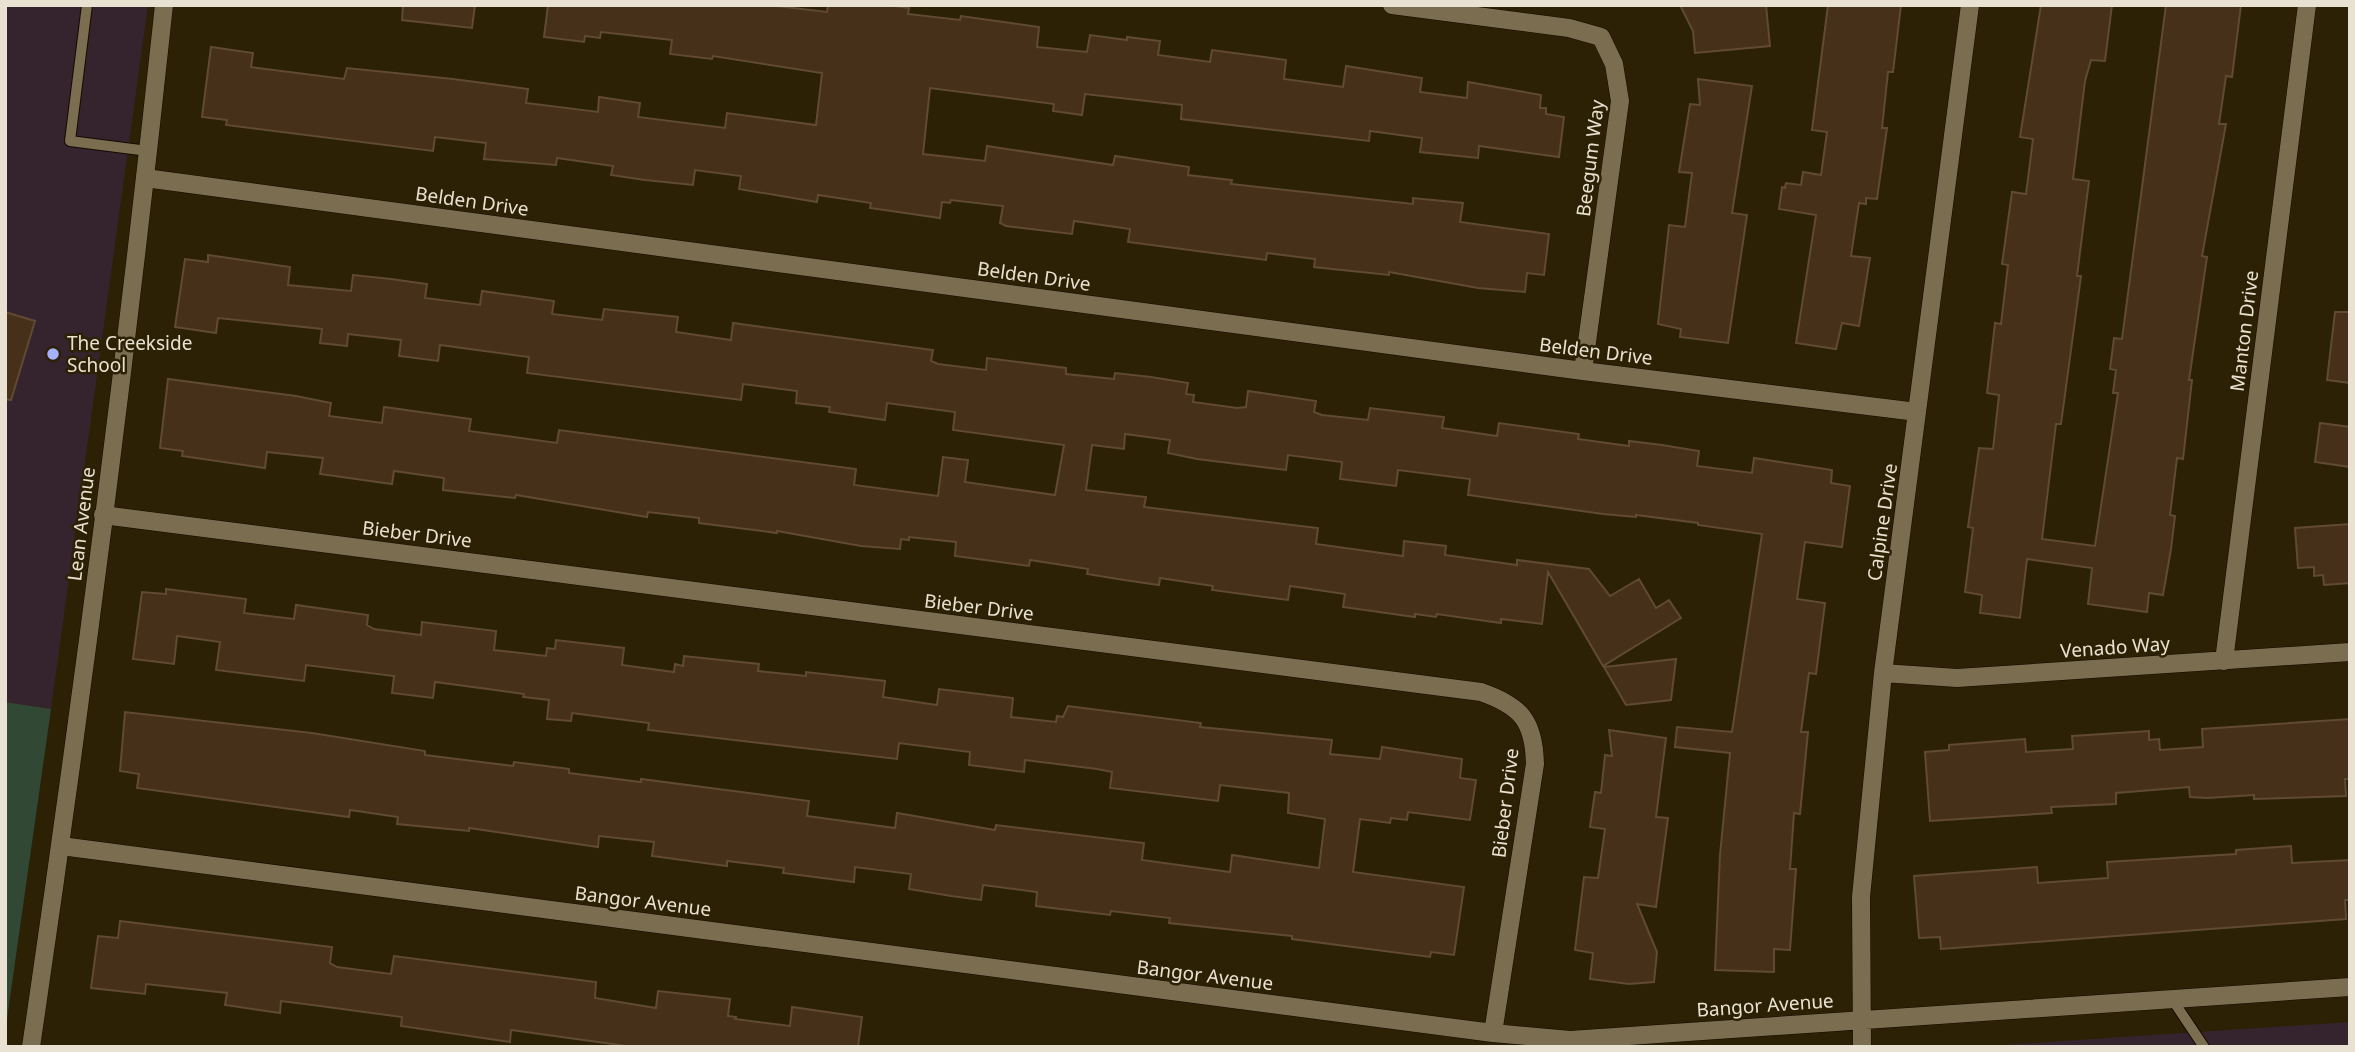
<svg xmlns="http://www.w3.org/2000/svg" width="2355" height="1052" viewBox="0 0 2355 1052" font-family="'Noto Sans',sans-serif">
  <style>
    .education { fill: #35242d }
    .green { fill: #314835 }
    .building { fill: #46301a; stroke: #614a33; stroke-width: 2 }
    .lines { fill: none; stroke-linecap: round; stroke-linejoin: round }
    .service-casing { stroke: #130a00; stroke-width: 12 }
    .minor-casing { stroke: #130a00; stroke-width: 19 }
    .tertiary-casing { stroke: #130a00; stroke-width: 19 }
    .service { stroke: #7b6e50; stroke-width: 10 }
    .minor { stroke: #7b6e50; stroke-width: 18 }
    .tertiary { stroke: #7b6e50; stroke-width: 18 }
    .poi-dot { fill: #a6b1fc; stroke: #2c2104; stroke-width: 2.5 }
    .labels { text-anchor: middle; stroke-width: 5; stroke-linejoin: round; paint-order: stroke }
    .street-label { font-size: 19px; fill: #e9e1d1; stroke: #2c2104 }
    .poi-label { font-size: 19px; fill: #e9e1d1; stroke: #2c2104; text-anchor: start }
  </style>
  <rect width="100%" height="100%" fill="#2c2104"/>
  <!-- education -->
  <path class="education" d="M 5,5 L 148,5 L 51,709 L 5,702 Z
    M 2350,1022 L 2350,1047 L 1971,1047 Z"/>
  <!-- green -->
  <path class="green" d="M 5,702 L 51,709 L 5,1033 Z"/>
  <!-- building -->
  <path class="building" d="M 403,5 L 475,5 L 472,28 L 402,20 Z
    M 548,5 L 768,5 L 827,12 L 828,5 L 888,5 L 909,8 L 908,14 L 960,20 L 961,16 L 1039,27 L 1037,47 L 1087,52 L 1090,35 L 1127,40 L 1127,37 L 1160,41 L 1158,55 L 1210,62 L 1212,50 L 1286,60 L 1284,79 L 1343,87 L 1346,66 L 1422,78 L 1420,92 L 1467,98 L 1468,82 L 1541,95 L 1540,108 L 1546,108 L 1546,114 L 1564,117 L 1559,157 L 1479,146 L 1478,158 L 1420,152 L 1422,138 L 1370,131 L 1369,141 L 1181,119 L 1182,105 L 1085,94 L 1082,115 L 1053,111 L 1054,104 L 930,88 L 923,154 L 985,161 L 987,146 L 1113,165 L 1115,156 L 1189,167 L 1188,175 L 1232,180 L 1231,184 L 1413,204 L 1413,198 L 1463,203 L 1460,222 L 1549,234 L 1544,275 L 1527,273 L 1525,292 L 1478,288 L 1389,272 L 1389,275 L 1314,267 L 1315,259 L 1267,253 L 1266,260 L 1128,242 L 1130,229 L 1074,221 L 1072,234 L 1006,226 L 1000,223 L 1003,206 L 951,200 L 950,203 L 942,202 L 940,218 L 870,208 L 871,203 L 818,195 L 817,202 L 739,189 L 741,176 L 695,170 L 693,185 L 645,180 L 611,175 L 613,166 L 557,158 L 556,165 L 484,159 L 486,143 L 435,137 L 433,151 L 226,125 L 227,120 L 202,117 L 211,47 L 253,53 L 251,67 L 344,79 L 347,68 L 453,79 L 528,89 L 526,103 L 598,112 L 599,97 L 640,103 L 638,117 L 725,128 L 727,113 L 816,125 L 822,73 L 713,56 L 712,59 L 670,54 L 672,40 L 601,32 L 600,38 L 585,36 L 584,42 L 544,37 Z
    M 1680,5 L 1766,5 L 1770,46 L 1695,53 L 1693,31 Z
    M 1828,5 L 1901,5 L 1893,72 L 1888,72 L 1882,128 L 1887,128 L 1877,199 L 1866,198 L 1866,204 L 1859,203 L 1851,256 L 1870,258 L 1859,326 L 1842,323 L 1836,349 L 1796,343 L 1816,215 L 1779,209 L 1782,187 L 1785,188 L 1786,183 L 1801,185 L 1803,172 L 1821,175 L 1827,132 L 1812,130 Z
    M 2041,5 L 2112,5 L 2105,61 L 2091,60 L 2085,81 L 2073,179 L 2089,181 L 2077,276 L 2081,276 L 2061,424 L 2056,424 L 2042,539 L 2095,546 L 2118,393 L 2113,393 L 2116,370 L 2110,369 L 2114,338 L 2122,339 L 2166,5 L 2241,5 L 2232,77 L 2226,76 L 2219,124 L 2226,124 L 2202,256 L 2207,257 L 2189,380 L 2192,380 L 2183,459 L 2177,458 L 2170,515 L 2175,516 L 2171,549 L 2163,595 L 2149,593 L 2147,612 L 2088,604 L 2092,568 L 2027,559 L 2020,618 L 1980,613 L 1982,595 L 1965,592 L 1973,528 L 1968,527 L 1979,448 L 1993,449 L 1999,395 L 1987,393 L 1995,323 L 2001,324 L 2008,265 L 2002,264 L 2012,192 L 2026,194 L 2033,139 L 2020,137 Z
    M 1698,79 L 1752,86 L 1732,213 L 1747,215 L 1728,343 L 1680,337 L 1681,329 L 1658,324 L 1669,225 L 1685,227 L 1692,173 L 1679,172 L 1690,104 L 1700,105 Z
    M 208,255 L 290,267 L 288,285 L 351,291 L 353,275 L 391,279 L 427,284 L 425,298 L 480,305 L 482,291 L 554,301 L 552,314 L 602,320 L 604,309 L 678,317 L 676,332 L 731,340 L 733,323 L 933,350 L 931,361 L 938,364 L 986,370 L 987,358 L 1066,368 L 1066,374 L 1114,379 L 1115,373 L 1151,377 L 1188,383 L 1186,394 L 1194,395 L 1193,402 L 1237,408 L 1246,407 L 1248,391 L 1316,401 L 1314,412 L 1322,415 L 1368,420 L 1370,408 L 1444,417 L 1442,428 L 1497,436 L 1499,423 L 1579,434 L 1578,439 L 1629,446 L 1629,441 L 1662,445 L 1699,451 L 1697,466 L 1752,473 L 1754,458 L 1832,470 L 1831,483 L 1850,486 L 1842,547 L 1805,542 L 1797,599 L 1825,603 L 1816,674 L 1809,673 L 1801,732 L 1808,732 L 1800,814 L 1794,813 L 1790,869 L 1796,869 L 1790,950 L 1774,949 L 1774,972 L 1715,970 L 1720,855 L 1730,753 L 1675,747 L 1677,727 L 1732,732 L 1762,534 L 1698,525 L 1698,523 L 1636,515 L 1636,517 L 1603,514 L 1468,495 L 1470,479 L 1398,470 L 1396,486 L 1340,479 L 1342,462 L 1288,455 L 1286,470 L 1197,459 L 1168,453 L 1170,440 L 1125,434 L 1124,449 L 1092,445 L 1086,490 L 1146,497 L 1144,507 L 1318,528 L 1316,544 L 1403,556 L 1404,541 L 1446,546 L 1445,555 L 1517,565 L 1517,560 L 1589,569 L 1610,596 L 1639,579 L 1656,608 L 1669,600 L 1681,618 L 1603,666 L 1548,572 L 1542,624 L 1501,619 L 1501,623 L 1437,614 L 1436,617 L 1415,614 L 1415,617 L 1343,607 L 1345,594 L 1290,586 L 1288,600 L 1212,590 L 1213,586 L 1160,578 L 1159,585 L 1124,580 L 1087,574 L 1088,569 L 1030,560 L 1029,566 L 955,556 L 956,542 L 909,537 L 909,540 L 901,539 L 900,549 L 861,546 L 777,531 L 777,533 L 699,523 L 699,518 L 648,512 L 647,517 L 516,495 L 515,498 L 443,490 L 444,478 L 394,471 L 392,484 L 320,474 L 323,458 L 267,452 L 265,468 L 182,456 L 183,451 L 160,448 L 168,379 L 296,396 L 331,403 L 329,416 L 382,423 L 384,407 L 471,419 L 469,431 L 557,443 L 559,430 L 856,469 L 854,485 L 938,496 L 943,457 L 968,460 L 965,482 L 1055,495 L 1064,445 L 953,430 L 955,412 L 887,403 L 885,420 L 829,412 L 830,407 L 796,403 L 797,391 L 743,384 L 741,400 L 527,373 L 529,357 L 440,345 L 438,361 L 399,356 L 401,340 L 348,334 L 347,346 L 320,343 L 322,329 L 218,318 L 216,333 L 175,327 L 185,259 L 208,262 Z
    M 5,312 L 35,321 L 11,400 L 5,399 Z
    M 2335,312 L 2350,312 L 2350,383 L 2327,380 Z
    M 2320,423 L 2350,427 L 2350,467 L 2315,462 Z
    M 2350,524 L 2350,583 L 2324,585 L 2323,575 L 2314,576 L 2314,567 L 2298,568 L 2295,528 Z
    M 166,589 L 246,599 L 244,613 L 294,619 L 296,605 L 368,615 L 367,625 L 374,629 L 421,635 L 422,622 L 496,631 L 494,650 L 546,656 L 547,648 L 555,649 L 556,640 L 624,648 L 622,665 L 674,672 L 675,664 L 683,666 L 684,656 L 759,664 L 758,671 L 806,676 L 806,672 L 885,681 L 883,697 L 937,705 L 939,689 L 1013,698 L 1011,717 L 1056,722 L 1057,716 L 1063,717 L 1068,706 L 1201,723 L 1200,727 L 1332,740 L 1330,754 L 1380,759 L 1382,747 L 1462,759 L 1460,778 L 1476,780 L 1470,820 L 1408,812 L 1407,820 L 1391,818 L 1390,823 L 1360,819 L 1353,872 L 1464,887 L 1454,955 L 1431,952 L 1430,957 L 1292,939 L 1292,936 L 1169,923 L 1170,918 L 1111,911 L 1110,915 L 1036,906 L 1037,892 L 983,885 L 981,900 L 951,896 L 909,889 L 911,874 L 855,867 L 854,882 L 783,873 L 784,868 L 727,861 L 727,866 L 652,856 L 654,842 L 599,836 L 598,847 L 469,828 L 469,831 L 397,824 L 398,817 L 350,810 L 349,817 L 137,788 L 139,774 L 120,771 L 125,712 L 312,733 L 425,751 L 425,755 L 513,766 L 514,762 L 569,769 L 569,773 L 641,782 L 641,779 L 809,801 L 807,816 L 895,828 L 897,813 L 995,830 L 996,825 L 1144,843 L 1142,860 L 1230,872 L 1232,855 L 1319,868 L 1325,819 L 1288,813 L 1289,793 L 1220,785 L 1218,801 L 1110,788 L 1112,772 L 1097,769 L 1025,760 L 1024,772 L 969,765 L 970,752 L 899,743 L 897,759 L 648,730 L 649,723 L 572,713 L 571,721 L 547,719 L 549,700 L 523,697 L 524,694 L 435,682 L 433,698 L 392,693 L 394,676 L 306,665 L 304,681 L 216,670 L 220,642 L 177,636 L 174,664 L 133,659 L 142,592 L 166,594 Z
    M 1676,659 L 1671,700 L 1626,705 L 1604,667 Z
    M 2350,719 L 2350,779 L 2345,779 L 2346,796 L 2254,799 L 2254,795 L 2207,798 L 2190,797 L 2189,787 L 2116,793 L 2116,804 L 2051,807 L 2052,813 L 1930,821 L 1925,752 L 1949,750 L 1949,745 L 2025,739 L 2026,752 L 2073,749 L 2072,736 L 2149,731 L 2149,740 L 2159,739 L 2160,750 L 2203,747 L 2202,729 Z
    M 1609,730 L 1666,738 L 1656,817 L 1668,818 L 1656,907 L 1637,904 L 1657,952 L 1654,982 L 1629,984 L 1590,979 L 1593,953 L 1575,950 L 1584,877 L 1598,878 L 1605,829 L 1590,827 L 1595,792 L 1601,793 L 1605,755 L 1612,756 Z
    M 2291,846 L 2292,863 L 2350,860 L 2350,900 L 2345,900 L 2346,919 L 1941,949 L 1940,937 L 1919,938 L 1914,876 L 2037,867 L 2038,883 L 2108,878 L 2107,862 L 2236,854 L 2236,850 Z
    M 120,921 L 332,947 L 330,963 L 337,967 L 391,974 L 394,956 L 596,982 L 595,998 L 656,1008 L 658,991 L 730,999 L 728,1016 L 736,1017 L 735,1019 L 790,1026 L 792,1007 L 862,1017 L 858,1047 L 634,1047 L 511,1030 L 510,1042 L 401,1026 L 402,1017 L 320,1006 L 281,1001 L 280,1013 L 225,1005 L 227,993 L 146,984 L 145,994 L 91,988 L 98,936 L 118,938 Z"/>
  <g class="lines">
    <!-- service casing -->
    <g class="service-casing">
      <path id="service" d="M 87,5 L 70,141 L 148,151
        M 2172,999 L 2204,1047"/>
    </g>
    <!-- minor casing -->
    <g class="minor-casing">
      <path id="minor" d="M 1392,5 L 1569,28 L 1601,37 L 1614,64 L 1620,101 L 1583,371
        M 145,178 L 1583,371 L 1917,412
        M 103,515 L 1481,692 C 1521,706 1534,721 1535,764 L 1493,1033
        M 2224,661 L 2307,5
        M 1883,673 L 1957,678 L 2350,652
        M 61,846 L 1493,1033 L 1570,1040 L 2350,987
        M 1862,1047 L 1861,897 L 1883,673 L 1970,5"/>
    </g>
    <!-- tertiary casing -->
    <g class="tertiary-casing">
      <path id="tertiary" d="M 31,1047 C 82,701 127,353 164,5"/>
    </g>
    <!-- service -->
    <use href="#service" class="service"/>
    <!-- minor -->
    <use href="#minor" class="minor"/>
    <!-- tertiary -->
    <use href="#tertiary" class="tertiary"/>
  </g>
  <!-- markers -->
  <circle class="poi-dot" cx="53" cy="354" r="7"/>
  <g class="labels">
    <!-- street labels -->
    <g class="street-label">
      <text transform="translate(1590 158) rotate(-83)" y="7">Beegum Way</text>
      <text transform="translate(472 201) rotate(8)" y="7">Belden Drive</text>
      <text transform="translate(1034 276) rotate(8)" y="7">Belden Drive</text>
      <text transform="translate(2244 331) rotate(-83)" y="7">Manton Drive</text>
      <text transform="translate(1596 351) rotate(7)" y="7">Belden Drive</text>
      <text transform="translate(1882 522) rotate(-82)" y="7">Calpine Drive</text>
      <text transform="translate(81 524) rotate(-83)" y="7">Lean Avenue</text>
      <text transform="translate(417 534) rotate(7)" y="7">Bieber Drive</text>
      <text transform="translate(979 607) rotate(7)" y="7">Bieber Drive</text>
      <text transform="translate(2115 647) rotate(-4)" y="7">Venado Way</text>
      <text transform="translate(1505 803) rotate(-83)" y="7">Bieber Drive</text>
      <text transform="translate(643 901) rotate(7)" y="7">Bangor Avenue</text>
      <text transform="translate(1205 975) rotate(7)" y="7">Bangor Avenue</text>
      <text transform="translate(1765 1005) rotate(-4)" y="7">Bangor Avenue</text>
    </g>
    <!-- poi labels -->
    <g class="poi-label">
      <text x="67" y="350">The Creekside<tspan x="67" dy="22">School</tspan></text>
    </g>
  </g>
  <!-- border -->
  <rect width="2355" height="1052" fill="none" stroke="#e9e1d1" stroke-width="14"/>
</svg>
